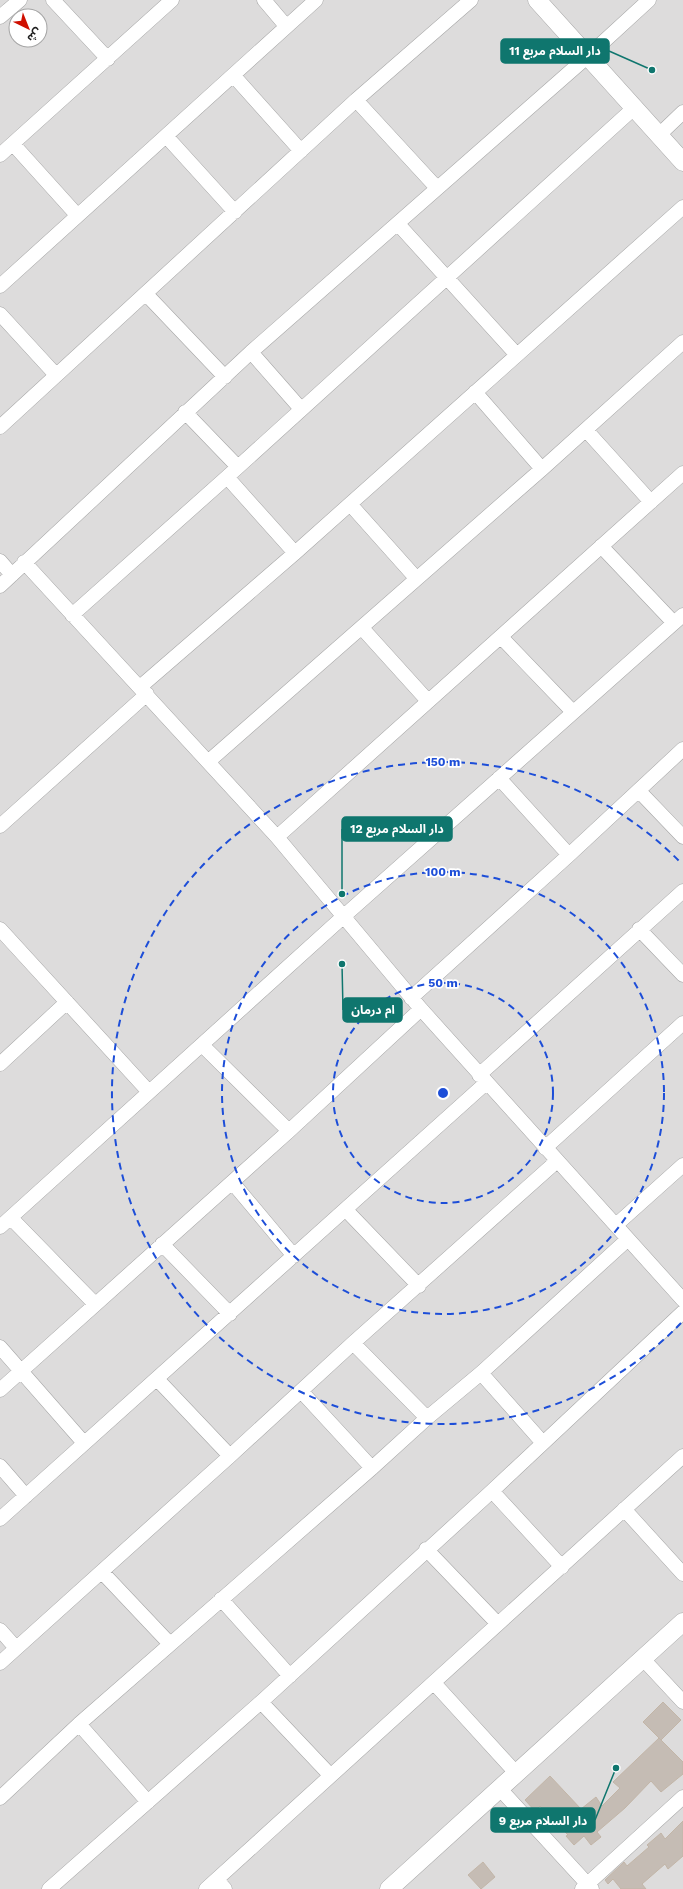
<svg xmlns="http://www.w3.org/2000/svg" width="683" height="1889" viewBox="0 0 683 1889" font-family="'Work Sans','Noto Sans Arabic',sans-serif">
  <style>
    .residential { fill: #dddcdc; fill-rule: evenodd }
    .building { fill: #c5bcb4; stroke: #c2b5a7 }
    .lines { fill: none; stroke-linecap: round; stroke-linejoin: round }
    .minor-casing { stroke: #a6a6a6; stroke-width: 15 }
    .tertiary-casing { stroke: #a6a6a6; stroke-width: 19 }
    .minor { stroke: #fff; stroke-width: 14 }
    .tertiary { stroke: #fff; stroke-width: 18 }
    .ring { fill: none; stroke: #1d4ed8; stroke-width: 2; stroke-dasharray: 7 5 }
    .centre { fill: #1d4ed8; stroke: #fff; stroke-width: 2 }
    .ring-label { font-size: 12px; text-anchor: middle; font-weight: bold; fill: #1d4ed8; stroke: #fff; stroke-width: 3.5; stroke-linejoin: round; paint-order: stroke }
    .leader { fill: none; stroke: #0f766e; stroke-width: 1.5 }
    .callout-dot { fill: #0f766e; stroke: #fff; stroke-width: 1.5 }
    .callout { fill: #0f766e; stroke: #0f766e; stroke-width: 1.5 }
    .callout-label { font-size: 12px; text-anchor: middle; font-weight: bold; fill: #fff }
  </style>
  <rect width="100%" height="100%" fill="#f0ede5"/>
  <!-- residential -->
  <path class="residential" d="M 0,0 L 683,0 L 683,1889 L 0,1889 ZM 16,16 L 40,16 L 40,40 L 16,40 Z"/>
  <!-- building -->
  <path class="building" d="M 663,1702 L 681,1720 L 661,1740 L 643,1722 Z
    M 659,1738 L 683,1762 L 683,1774 L 661,1792 L 651,1781 L 625,1808 L 597,1832 L 601,1837 L 591,1845 L 584,1836 L 574,1845 L 566,1836 L 568,1835 L 540,1806 L 535,1811 L 525,1800 L 550,1776 L 581,1809 L 596,1797 L 602,1806 L 620,1788 L 613,1782 Z
    M 683,1821 L 683,1856 L 668,1869 L 665,1864 L 642,1884 L 646,1889 L 621,1889 L 613,1879 L 608,1884 L 605,1880 L 624,1862 L 627,1866 L 649,1847 L 647,1845 L 661,1833 L 665,1839 Z
    M 483,1862 L 495,1877 L 481,1889 L 468,1875 Z"/>
  <g class="lines">
    <!-- minor casing -->
    <g class="minor-casing">
      <path id="minor" d="M 53,0 L 108,59
        M 264,0 L 286,26
        M 0,17 L 20,0
        M 233,75 L 301,151
        M 356,100 L 437,188
        M 659,135 L 683,112
        M 166,136 L 235,212
        M 13,144 L 77,215
        M 0,155 L 172,0
        M 398,224 L 517,355
        M 0,286 L 316,0
        M 146,294 L 225,377
        M 0,314 L 56,375
        M 251,352 L 301,409
        M 475,392 L 542,469
        M 185,412 L 238,467
        M 0,427 L 356,100 L 471,0
        M 586,430 L 651,502
        M 227,477 L 295,553
        M 350,504 L 416,578
        M 601,546 L 674,623
        M 0,561 L 12,575
        M 24,562 L 277,837 L 421,1009 L 683,1300
        M 0,586 L 251,352 L 588,56 L 649,0
        M 72,615 L 227,477 L 634,108
        M 362,628 L 428,701
        M 501,637 L 573,712
        M 140,687 L 295,553 L 683,207
        M 209,761 L 542,469 L 683,342
        M 499,778 L 569,855
        M 639,791 L 683,837
        M 0,826 L 147,694
        M 277,837 L 683,473
        M 0,929 L 149,1092
        M 639,929 L 683,975
        M 411,998 L 569,855 L 683,749
        M 202,1045 L 289,1131
        M 0,1064 L 67,1002
        M 479,1075 L 683,891
        M 545,1148 L 683,1023
        M 232,1182 L 294,1256
        M 346,1210 L 419,1286
        M 11,1218 L 95,1304
        M 616,1225 L 683,1165
        M 0,1227 L 344,916 L 683,615
        M 162,1244 L 230,1314
        M 353,1343 L 427,1418
        M 0,1347 L 84,1443
        M 481,1373 L 543,1443
        M 157,1379 L 230,1456
        M 0,1390 L 289,1131 L 421,1009
        M 301,1391 L 372,1468
        M 0,1466 L 26,1496
        M 492,1491 L 562,1567
        M 624,1509 L 683,1574
        M 0,1519 L 486,1083
        M 426,1549 L 498,1624
        M 102,1572 L 170,1644
        M 221,1599 L 290,1676
        M 0,1630 L 16,1648
        M 643,1659 L 683,1702
        M 0,1663 L 230,1456 L 353,1343 L 557,1161
        M 434,1683 L 517,1774
        M 261,1702 L 330,1775
        M 79,1724 L 148,1802
        M 500,1789 L 592,1889
        M 0,1798 L 79,1724 L 372,1468 L 427,1418 L 481,1373 L 628,1239
        M 217,1880 L 225,1889
        M 49,1889 L 261,1702 L 492,1491 L 683,1312
        M 206,1889 L 683,1456
        M 582,1889 L 683,1797"/>
    </g>
    <!-- tertiary casing -->
    <g class="tertiary-casing">
      <path id="tertiary" d="M 537,0 L 683,162
        M 389,1889 L 683,1622"/>
    </g>
    <!-- minor -->
    <use href="#minor" class="minor"/>
    <!-- tertiary -->
    <use href="#tertiary" class="tertiary"/>
  </g>
  <!-- distance rings -->
  <g class="ring">
    <circle cx="443" cy="1093" r="110"/>
    <circle cx="443" cy="1093" r="221"/>
    <path d="M681 1323A331 331 0 1 1 681 863"/>
  </g>
  <circle cx="443" cy="1093" r="6" class="centre"/>
  <g class="ring-label">
    <text x="443" y="766">150 m</text>
    <text x="443" y="876">100 m</text>
    <text x="443" y="987">50 m</text>
  </g>
  <!-- callouts -->
  <path class="leader" d="M652 70L609 51M342 894L342 829M342 964L343 1010M616 1768L595 1820"/>
  <g class="callout-dot">
    <circle cx="652" cy="70" r="4"/>
    <circle cx="342" cy="894" r="4"/>
    <circle cx="342" cy="964" r="4"/>
    <circle cx="616" cy="1768" r="4"/>
  </g>
  <g class="callout">
    <rect x="501" y="39" width="108" height="24" rx="4"/>
    <rect x="342" y="817" width="110" height="24" rx="4"/>
    <rect x="343" y="998" width="59" height="24" rx="4"/>
    <rect x="491" y="1808" width="104" height="24" rx="4"/>
  </g>
  <g class="callout-label">
    <text x="555" y="55">دار السلام مربع 11</text>
    <text x="397" y="833">دار السلام مربع 12</text>
    <text x="373" y="1014">ام درمان</text>
    <text x="543" y="1825">دار السلام مربع 9</text>
  </g>
  <!-- north arrow -->
  <g transform="translate(28 28) rotate(137)"><circle r="19" fill="#ffffff" stroke="#a5a5a5"/>
  <path d="M0-3L7 15L0 10L-7 15Z" fill="#cf0f00"/>
  <text y="-6" font-size="11" font-weight="bold" text-anchor="middle" fill="#1f1f1f">ش</text>
  </g>
</svg>
